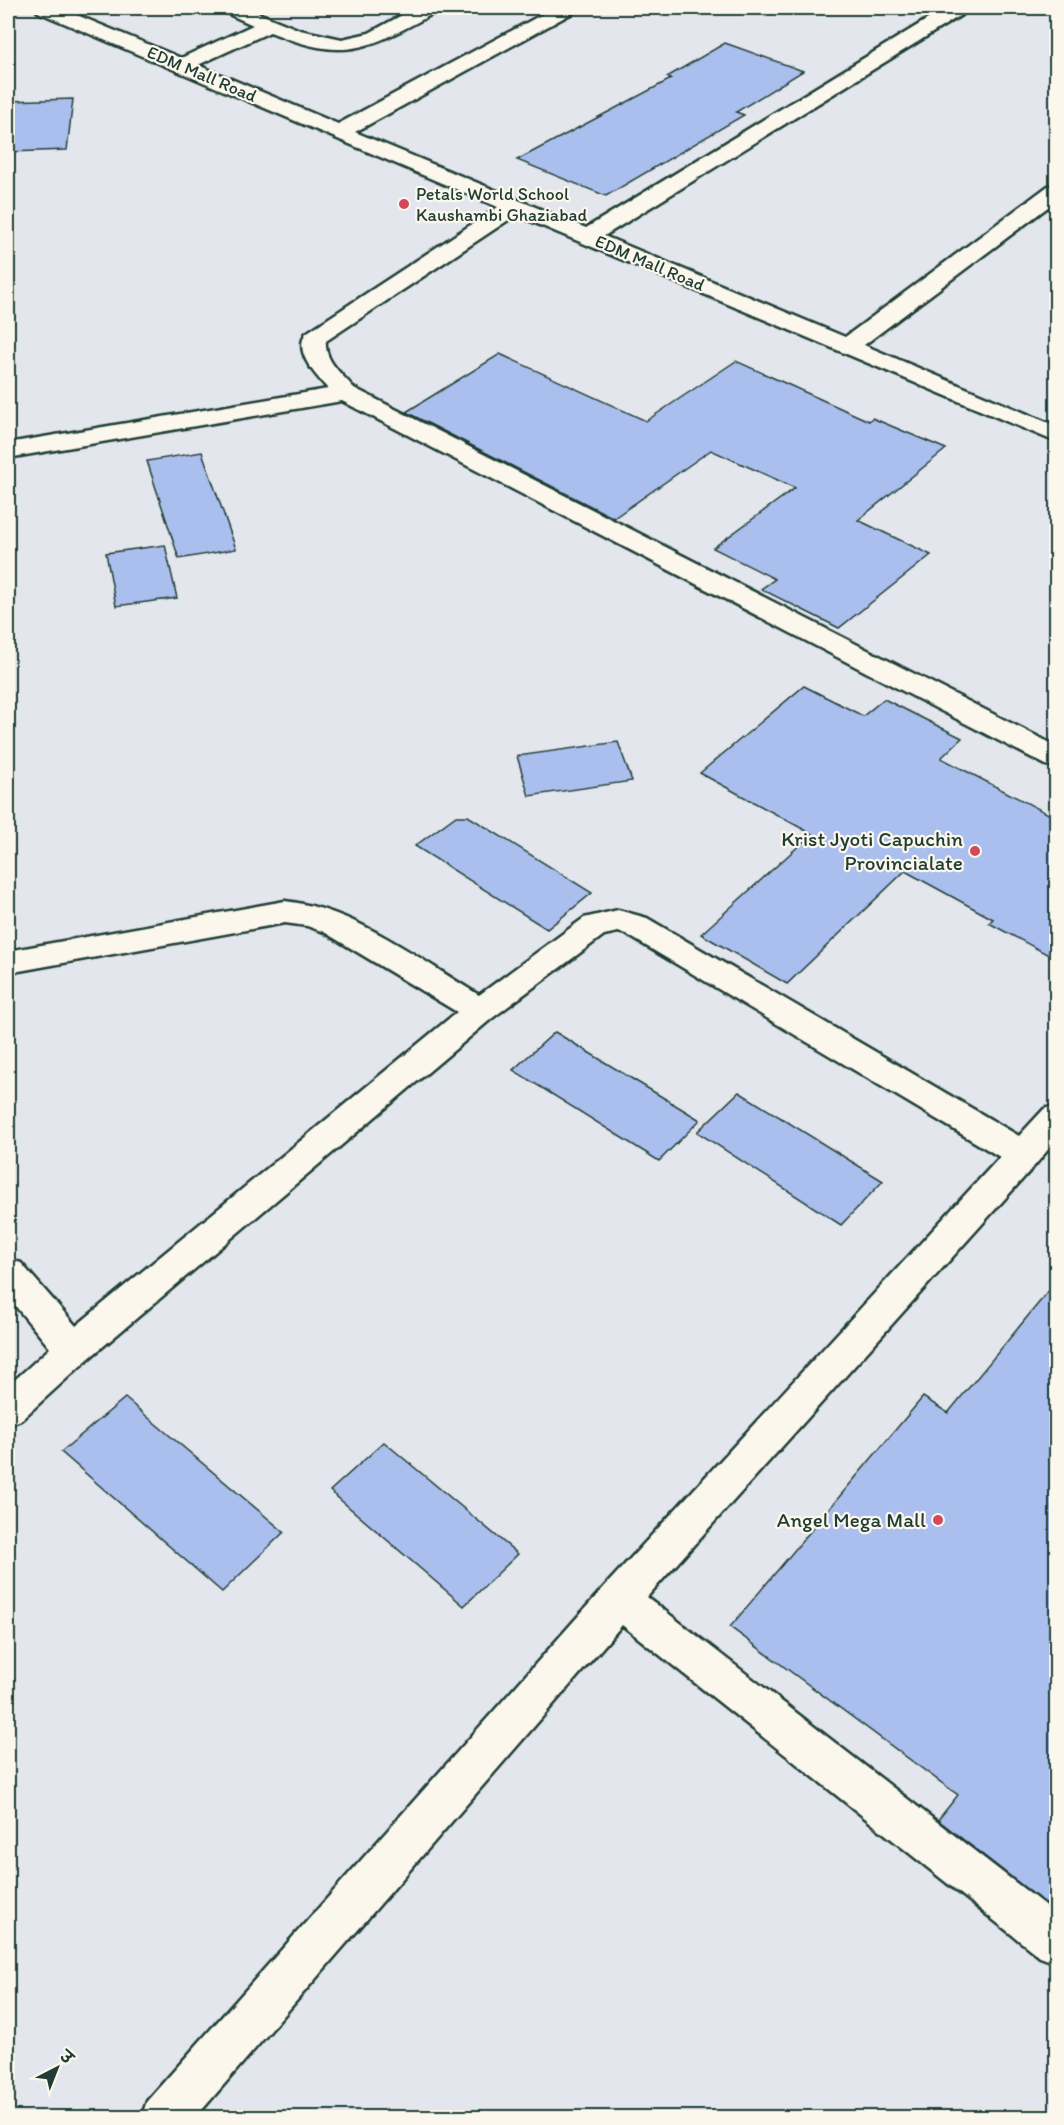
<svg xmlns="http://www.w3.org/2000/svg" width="1064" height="2125" viewBox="0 0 1064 2125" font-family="Itim,'Playpen Sans Deva',sans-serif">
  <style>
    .building { fill: #abbfee; stroke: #1f3d34; stroke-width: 1.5 }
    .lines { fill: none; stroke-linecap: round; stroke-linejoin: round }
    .minor-casing { stroke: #1f3d34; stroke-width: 5 }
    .minor { fill: #fbf7ec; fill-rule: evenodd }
    .poi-dot { fill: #d1495b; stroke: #fbf7ec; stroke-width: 2 }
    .labels { text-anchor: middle; stroke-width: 4.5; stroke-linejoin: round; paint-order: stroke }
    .far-street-label { font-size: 18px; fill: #1f3d34; stroke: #fbf7ec }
    .far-poi-label { font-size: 18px; fill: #1f3d34; stroke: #fbf7ec; text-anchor: start }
    .poi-label { font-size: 21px; fill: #1f3d34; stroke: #fbf7ec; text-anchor: end }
  </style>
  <rect width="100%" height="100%" fill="#e3e6ed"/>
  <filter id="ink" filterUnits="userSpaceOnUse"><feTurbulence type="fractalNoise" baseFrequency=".0167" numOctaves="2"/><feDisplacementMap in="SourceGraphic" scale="12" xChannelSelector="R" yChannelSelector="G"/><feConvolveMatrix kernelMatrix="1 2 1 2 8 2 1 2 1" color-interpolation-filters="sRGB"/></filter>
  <g filter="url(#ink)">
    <!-- building -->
    <path class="building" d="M 725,43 L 803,71 L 736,112 L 744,115 L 606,196 L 517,160 L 671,79 L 667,77 Z
      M 73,99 L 67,150 L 8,152 L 8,101 Z
      M 500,354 L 646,421 L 736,361 L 869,421 L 872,418 L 946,449 L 858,520 L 931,555 L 839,628 L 761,589 L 775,579 L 713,548 L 795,488 L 711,450 L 614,518 L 406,412 Z
      M 202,452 L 236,549 L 179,559 L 147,461 Z
      M 165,545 L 177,598 L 116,606 L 106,553 Z
      M 804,686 L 863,716 L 884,699 L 962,738 L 941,758 L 1056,818 L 1056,959 L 989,923 L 993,919 L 905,871 L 787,984 L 701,934 L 812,834 L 700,773 Z
      M 618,742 L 632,781 L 529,796 L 517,756 Z
      M 456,816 L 468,816 L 592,893 L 547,929 L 415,846 Z
      M 555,1032 L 700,1120 L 659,1161 L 513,1070 Z
      M 739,1092 L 883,1181 L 841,1225 L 697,1132 Z
      M 1056,1282 L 1056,1912 L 938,1820 L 958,1795 L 730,1627 L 923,1397 L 948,1413 Z
      M 125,1398 L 284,1532 L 222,1592 L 61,1452 Z
      M 384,1442 L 518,1554 L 464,1606 L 330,1491 Z"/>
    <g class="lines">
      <!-- minor casing -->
      <g class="minor-casing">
        <path id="minor" d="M 35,8 L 60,8 L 181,58 L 253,25 L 224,12 L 222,8 L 246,8 L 300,30 L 342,39 L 369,33 L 415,8 L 438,8 L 436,12 C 367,49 347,63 270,32 L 198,65 L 338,124 L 554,8 L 576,8 L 574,12 L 355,132 L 586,228 L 946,8 L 968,8 L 966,12 L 604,236 L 845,337 L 1048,186 L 1056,185 L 1056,201 L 864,345 L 1056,426 L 1056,442 L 516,215 L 326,341 C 324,361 342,374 354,388 L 1056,746 L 1056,767 L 1046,765 L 342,401 L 8,458 L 8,443 L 328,389 C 316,375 293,352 306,333 L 498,207 L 38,12 Z
          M 285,901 C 355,909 419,959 479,995 L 584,918 L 618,910 L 647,918 L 1019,1136 L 1044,1109 L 1056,1105 L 1056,1140 L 1036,1164 L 647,1597 L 1056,1914 L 1056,1963 L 1040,1957 L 622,1625 L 195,2118 L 141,2118 L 147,2101 L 605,1586 L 1000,1157 L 626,934 L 618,932 L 604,935 L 491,1019 L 87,1360 L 21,1420 L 8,1425 L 8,1386 L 50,1348 L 8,1297 L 8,1259 L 21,1263 L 76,1326 L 457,1012 L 324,932 L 307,926 L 285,923 L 8,973 L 8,951 Z"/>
      </g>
      <!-- minor -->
      <use href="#minor" class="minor"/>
    </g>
  </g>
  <!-- markers -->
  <g class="poi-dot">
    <circle cx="404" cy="204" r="6"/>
    <circle cx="975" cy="851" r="6"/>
    <circle cx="938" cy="1520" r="6"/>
  </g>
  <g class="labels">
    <!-- far-street labels -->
    <g class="far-street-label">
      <text transform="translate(202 74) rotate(23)" y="6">EDM Mall Road</text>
      <text transform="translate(650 263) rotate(23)" y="6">EDM Mall Road</text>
    </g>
    <!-- far-poi labels -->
    <g class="far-poi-label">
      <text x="416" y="200">Petals World School<tspan x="416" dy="21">Kaushambi Ghaziabad</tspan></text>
    </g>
    <!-- poi labels -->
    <g class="poi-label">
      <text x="963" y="846">Krist Jyoti Capuchin<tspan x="963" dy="24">Provincialate</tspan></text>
      <text x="926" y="1527">Angel Mega Mall</text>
    </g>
  </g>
  <!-- margin -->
  <rect width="1064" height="2125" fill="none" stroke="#fbf7ec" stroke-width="30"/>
  <rect x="15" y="15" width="1034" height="2095" fill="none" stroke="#1f3d34" stroke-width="2" filter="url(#ink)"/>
  <!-- north arrow -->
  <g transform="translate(57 2068) rotate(42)" stroke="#fbf7ec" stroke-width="4.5" paint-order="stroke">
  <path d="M0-4.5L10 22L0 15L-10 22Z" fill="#1f3d34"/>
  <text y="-9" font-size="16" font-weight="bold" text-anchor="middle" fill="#1f3d34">उ</text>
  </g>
</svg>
